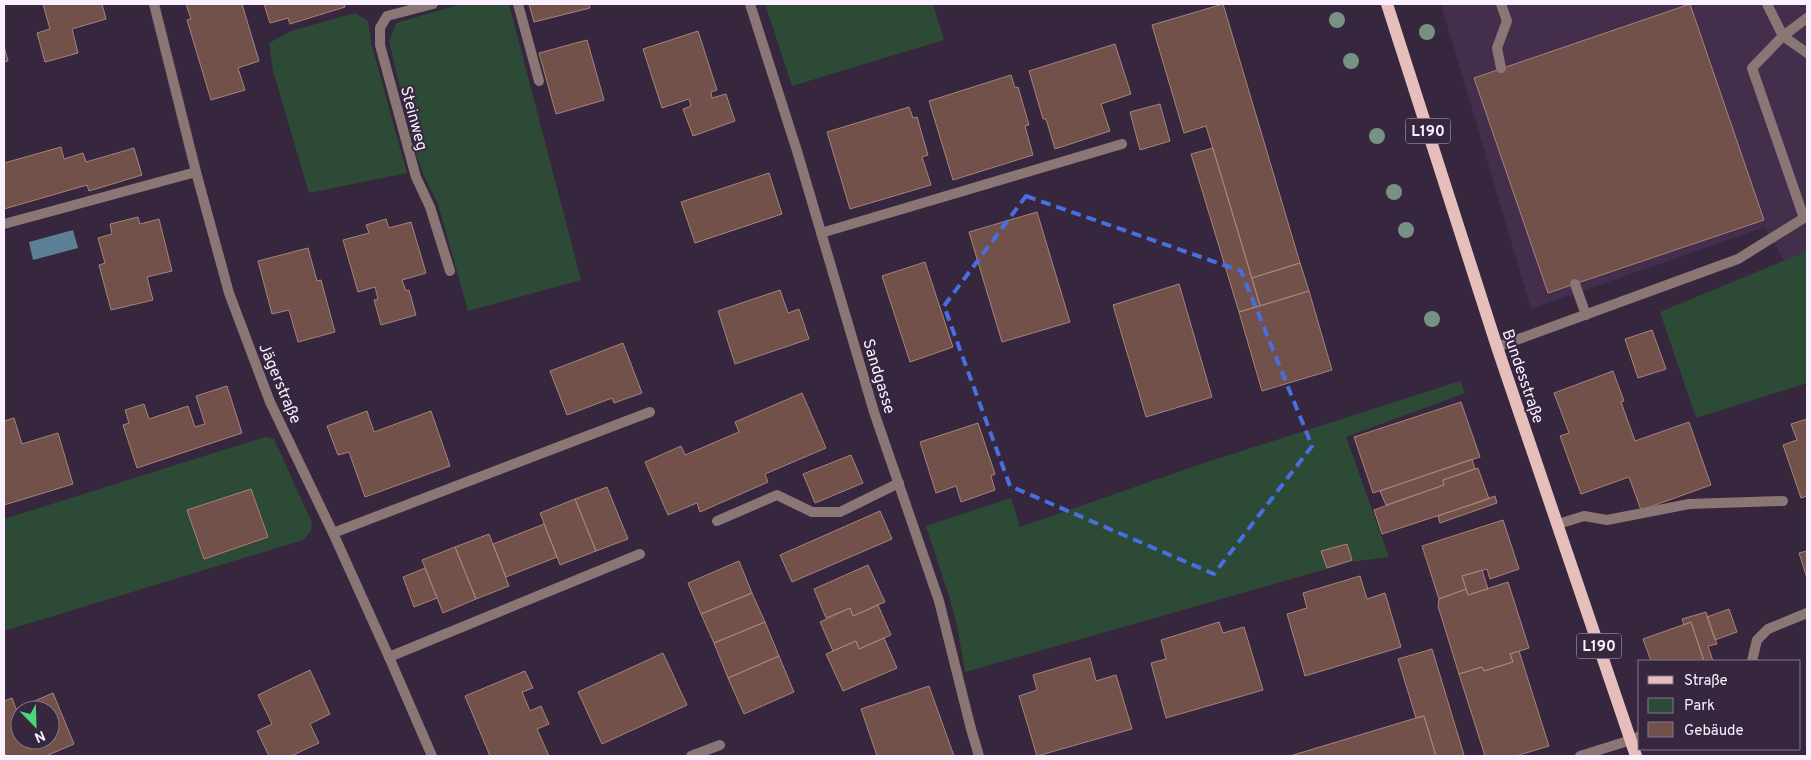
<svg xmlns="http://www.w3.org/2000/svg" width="1811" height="760" viewBox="0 0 1811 760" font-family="Overpass,sans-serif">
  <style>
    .built { fill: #432f4c }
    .green { fill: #2c4a35 }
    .water { fill: #5c8196 }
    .building { fill: #72514a; stroke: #a7837c; fill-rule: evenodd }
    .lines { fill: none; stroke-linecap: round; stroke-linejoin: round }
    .service { stroke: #897675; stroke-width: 10 }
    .minor { stroke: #897675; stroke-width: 10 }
    .primary { stroke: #e6bfbc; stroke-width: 12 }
    .tree { fill: #779184 }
    .marked { fill: none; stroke: #496ee0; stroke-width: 4; stroke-dasharray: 10 6; stroke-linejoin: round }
    .labels { text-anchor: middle; stroke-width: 4; stroke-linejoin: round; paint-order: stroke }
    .shield { fill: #36273e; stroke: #bfb4c5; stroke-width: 1 }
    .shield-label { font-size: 15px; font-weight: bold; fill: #faf0ff }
    .street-label { font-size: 16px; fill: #faf0ff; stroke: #36273e }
  </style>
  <rect width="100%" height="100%" fill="#36273e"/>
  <!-- built -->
  <path class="built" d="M 1441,4 L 1807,4 L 1807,251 L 1784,261 L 1765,227 L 1531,309 Z"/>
  <!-- green -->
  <path class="green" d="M 461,4 L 509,4 L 581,280 L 468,311 L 438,204 L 425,178 L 417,157 L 389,42 L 396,23 Z
    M 765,4 L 933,4 L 944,40 L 792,86 Z
    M 355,13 L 368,21 L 372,46 L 407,173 L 309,193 L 273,71 L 269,43 L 291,31 Z
    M 1807,251 L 1807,383 L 1696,418 L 1660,312 Z
    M 1460,381 L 1465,393 L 1346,437 L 1389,557 L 1351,562 L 965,672 L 957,625 L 948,593 L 926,526 L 1011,498 L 1020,527 L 1201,464 Z
    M 265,437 L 274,439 L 312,523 L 311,531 L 303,540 L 4,631 L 4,519 Z"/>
  <!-- water -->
  <path class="water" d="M 73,230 L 78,248 L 33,260 L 29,242 Z"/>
  <!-- building -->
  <path class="building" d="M 43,4 L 102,4 L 106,19 L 72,29 L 78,53 L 45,62 L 37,33 L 50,29 Z
    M 186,4 L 242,4 L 259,61 L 238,68 L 245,90 L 211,100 L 187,20 L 191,19 Z
    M 264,4 L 344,4 L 345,7 L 290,24 L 288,18 L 270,23 Z
    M 529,4 L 589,4 L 590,8 L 534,22 Z
    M 1223,4 L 1300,263 L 1252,278 L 1206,126 L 1184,133 L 1152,25 Z
    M 1690,4 L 1764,220 L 1548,293 L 1474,78 Z
    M 698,31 L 717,90 L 711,92 L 712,98 L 726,94 L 735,121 L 693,136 L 683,109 L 691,106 L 689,99 L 662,108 L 643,49 Z
    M 587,40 L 604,100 L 556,114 L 539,53 Z
    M 1115,44 L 1131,94 L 1101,104 L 1110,131 L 1055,149 L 1046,119 L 1043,119 L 1029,71 Z
    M 4,46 L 8,61 L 4,62 Z
    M 1011,75 L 1015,88 L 1018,87 L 1029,125 L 1025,126 L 1033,155 L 953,180 L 929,101 Z
    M 1160,104 L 1170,141 L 1140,150 L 1130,112 Z
    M 909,107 L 913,118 L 917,117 L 928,155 L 922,157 L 931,185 L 850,209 L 827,132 Z
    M 61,147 L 64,159 L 83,153 L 86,162 L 134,148 L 142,175 L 89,191 L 87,185 L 4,209 L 4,163 Z
    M 1213,148 L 1260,306 L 1239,312 L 1191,154 Z
    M 769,173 L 782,214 L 695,243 L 681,202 Z
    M 1037,212 L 1070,322 L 1002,342 L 969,232 Z
    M 138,217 L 140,224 L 159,219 L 172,271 L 147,277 L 153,300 L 111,310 L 99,265 L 105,263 L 98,238 L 112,234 L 110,224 Z
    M 386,219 L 389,228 L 411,222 L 426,273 L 402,280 L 406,291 L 409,290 L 416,315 L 381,325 L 374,300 L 378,299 L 375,287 L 358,292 L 343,240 L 369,233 L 366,225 Z
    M 308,248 L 317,281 L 321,280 L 335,332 L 298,342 L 289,310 L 272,314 L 258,261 Z
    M 925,262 L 953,347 L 910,362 L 882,276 Z
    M 1300,263 L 1309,291 L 1260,306 L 1252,278 Z
    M 1179,284 L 1212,397 L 1146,417 L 1113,305 Z
    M 780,290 L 788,313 L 799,309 L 809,339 L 735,364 L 718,311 Z
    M 1309,291 L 1332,370 L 1262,391 L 1239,312 Z
    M 1652,330 L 1666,369 L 1638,378 L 1625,339 Z
    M 623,343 L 642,393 L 614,403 L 612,398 L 567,415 L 550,371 Z
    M 1613,371 L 1624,401 L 1621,402 L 1635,441 L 1689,422 L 1711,485 L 1641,510 L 1629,477 L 1581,494 L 1560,436 L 1569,433 L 1554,393 Z
    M 227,386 L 242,433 L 137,468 L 123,425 L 129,423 L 125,410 L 144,404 L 149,419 L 188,406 L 195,427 L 205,424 L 196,396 Z
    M 802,393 L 826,448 L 765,474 L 768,482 L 700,512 L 697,503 L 668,515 L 645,462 L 681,446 L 685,455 L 739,432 L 735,422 Z
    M 1461,402 L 1480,457 L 1373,493 L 1354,437 Z
    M 367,411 L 374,432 L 431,411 L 450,466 L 365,497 L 349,452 L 338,455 L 327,426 Z
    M 14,418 L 22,444 L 58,433 L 73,484 L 4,505 L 4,421 Z
    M 1807,419 L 1807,496 L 1801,498 L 1783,445 L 1797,440 L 1791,424 Z
    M 978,423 L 995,474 L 991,476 L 995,490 L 961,502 L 956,486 L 936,493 L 920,442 Z
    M 851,455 L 863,483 L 815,503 L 803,474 Z
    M 1472,459 L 1475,469 L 1443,480 L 1444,485 L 1386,505 L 1380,491 Z
    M 1478,468 L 1489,499 L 1382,534 L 1374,510 L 1444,485 L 1443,480 Z
    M 607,487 L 628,539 L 596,551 L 575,499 Z
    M 251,489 L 268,537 L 204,559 L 187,510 Z
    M 1495,496 L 1497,503 L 1440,523 L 1438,516 Z
    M 575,499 L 596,551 L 560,565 L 540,513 Z
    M 880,511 L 892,539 L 792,582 L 780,555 Z
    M 1503,520 L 1519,569 L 1490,579 L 1487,569 L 1462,576 L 1466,589 L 1439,599 L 1422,546 Z
    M 544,524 L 557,557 L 506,577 L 493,544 Z
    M 489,534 L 509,586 L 476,599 L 455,547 Z
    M 1347,544 L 1352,560 L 1327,568 L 1321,551 Z
    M 455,547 L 476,599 L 443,613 L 422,560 Z
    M 1807,551 L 1807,578 L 1799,553 Z
    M 739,561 L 752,593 L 701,614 L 688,583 Z
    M 868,565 L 885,602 L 853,616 L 850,608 L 826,618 L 814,589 Z
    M 425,568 L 437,598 L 414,607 L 403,577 Z
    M 1482,570 L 1488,589 L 1468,595 L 1462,576 Z
    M 1360,576 L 1367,599 L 1385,593 L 1401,647 L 1305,676 L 1287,614 L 1307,608 L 1303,593 Z
    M 1508,582 L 1529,648 L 1510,654 L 1513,662 L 1484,671 L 1482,667 L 1459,674 L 1438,606 L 1439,599 L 1466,589 L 1468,595 Z
    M 752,593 L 765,622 L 714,643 L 701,614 Z
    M 878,605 L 891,635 L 859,649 L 856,641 L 833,651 L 820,622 L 850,608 L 853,616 Z
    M 1729,609 L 1737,632 L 1715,640 L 1707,617 Z
    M 1706,612 L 1717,644 L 1708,646 L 1713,661 L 1704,661 L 1691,622 L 1684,625 L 1682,619 Z
    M 765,622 L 779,656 L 728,678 L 714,643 Z
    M 1219,622 L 1223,633 L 1244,627 L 1263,690 L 1166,718 L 1151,663 L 1166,659 L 1161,640 Z
    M 1691,622 L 1704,661 L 1651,661 L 1643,639 Z
    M 884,638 L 897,668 L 843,691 L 826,654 L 856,641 L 859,649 Z
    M 1432,649 L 1464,755 L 1459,756 L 1436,756 L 1424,716 L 1416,718 L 1398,659 Z
    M 1519,651 L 1549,746 L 1516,756 L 1485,756 L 1459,674 L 1482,667 L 1484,671 L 1513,662 L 1510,654 Z
    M 663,653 L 687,705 L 602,744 L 578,692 Z
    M 779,656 L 794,692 L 744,714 L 728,678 Z
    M 1090,658 L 1096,681 L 1116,675 L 1132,729 L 1037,756 L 1019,696 L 1037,690 L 1033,675 Z
    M 310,670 L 330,714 L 310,724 L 319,743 L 291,756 L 269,756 L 257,731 L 272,724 L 258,695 Z
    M 525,671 L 533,688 L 522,692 L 530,711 L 541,706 L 549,724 L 537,729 L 549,756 L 490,756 L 465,696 Z
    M 929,686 L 954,756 L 877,756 L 861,709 Z
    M 53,693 L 74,744 L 46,756 L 6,756 L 4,752 L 4,701 L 12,698 L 16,709 ZM 20,710 L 50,710 L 50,740 L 20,740 Z
    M 1424,716 L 1436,756 L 1290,756 L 1416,718 Z"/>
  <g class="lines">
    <!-- service -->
    <path class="service" d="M 433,4 L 387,16 L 380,28 L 380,45 L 416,177 L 430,207 L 450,271
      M 518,4 L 539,81
      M 1501,4 L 1507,21 L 1497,48 L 1501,68
      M 1807,18 L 1783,36 L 1807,53
      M 4,224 L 196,172
      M 821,233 L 1122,144
      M 1575,284 L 1586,315
      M 1497,347 L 1738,259 L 1804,218 L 1752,68 L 1783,36 L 1767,4
      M 717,521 L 777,495 L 812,512 L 840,512 L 899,483
      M 1558,524 L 1584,516 L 1607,520 L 1689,504 L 1783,501
      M 333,533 L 650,412
      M 389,657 L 640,554
      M 1752,661 L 1757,640 L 1768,629 L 1807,613
      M 691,756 L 720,745
      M 1580,756 L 1631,740 L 1640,736"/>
    <!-- minor -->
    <path class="minor" d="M 154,4 L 196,172 L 229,293 L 270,402 L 333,533 L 389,657 L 432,756
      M 750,4 L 797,151 L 874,412 L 939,601 L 971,729 L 979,756"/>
    <!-- primary -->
    <path class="primary" d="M 1387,4 L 1497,347 L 1636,756"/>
  </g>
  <!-- trees -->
  <g class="tree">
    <circle cx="1337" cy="20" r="8"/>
    <circle cx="1427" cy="32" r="8"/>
    <circle cx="1351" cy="61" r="8"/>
    <circle cx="1377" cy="136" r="8"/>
    <circle cx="1394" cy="192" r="8"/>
    <circle cx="1406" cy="230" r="8"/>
    <circle cx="1432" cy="319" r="8"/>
  </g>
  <!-- marked area -->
  <path class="marked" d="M 1026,196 L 1241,271 L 1312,446 L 1214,574 L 1010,486 L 944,306 Z"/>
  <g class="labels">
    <!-- shield labels -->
    <g class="shield">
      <rect x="1405.5" y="118.5" width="45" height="25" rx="4"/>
      <rect x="1576.5" y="633.5" width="45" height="25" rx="4"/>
    </g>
    <g class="shield-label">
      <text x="1428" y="136">L190</text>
      <text x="1599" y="651">L190</text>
    </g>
    <!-- street labels -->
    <g class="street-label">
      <text transform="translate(415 118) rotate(75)" y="6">Steinweg</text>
      <text transform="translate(880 376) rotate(73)" y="6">Sandgasse</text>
      <text transform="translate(1524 376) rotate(71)" y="6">Bundesstraße</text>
      <text transform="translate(281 383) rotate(67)" y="6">Jägerstraße</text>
    </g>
  </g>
  <!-- border -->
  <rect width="1811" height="760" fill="none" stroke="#faf0ff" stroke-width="10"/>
  <!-- legend -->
  <rect x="1638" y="660" width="162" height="90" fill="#36273e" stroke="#84778b"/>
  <rect x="1648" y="676" width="25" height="8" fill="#e6bfbc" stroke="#84778b"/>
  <text x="1684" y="685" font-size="15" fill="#faf0ff">Straße</text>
  <rect x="1648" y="698" width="25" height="15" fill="#2c4a35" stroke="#84778b"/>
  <text x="1684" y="710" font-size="15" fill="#faf0ff">Park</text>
  <rect x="1648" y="722" width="25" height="15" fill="#72514a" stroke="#84778b"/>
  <text x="1684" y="735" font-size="15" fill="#faf0ff">Gebäude</text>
  <!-- north arrow -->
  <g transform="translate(35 725) rotate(157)"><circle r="24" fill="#36273e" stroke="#84778b"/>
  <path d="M0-4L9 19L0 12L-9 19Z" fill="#4dd676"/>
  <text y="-8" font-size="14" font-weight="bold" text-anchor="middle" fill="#faf0ff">N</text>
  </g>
</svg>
